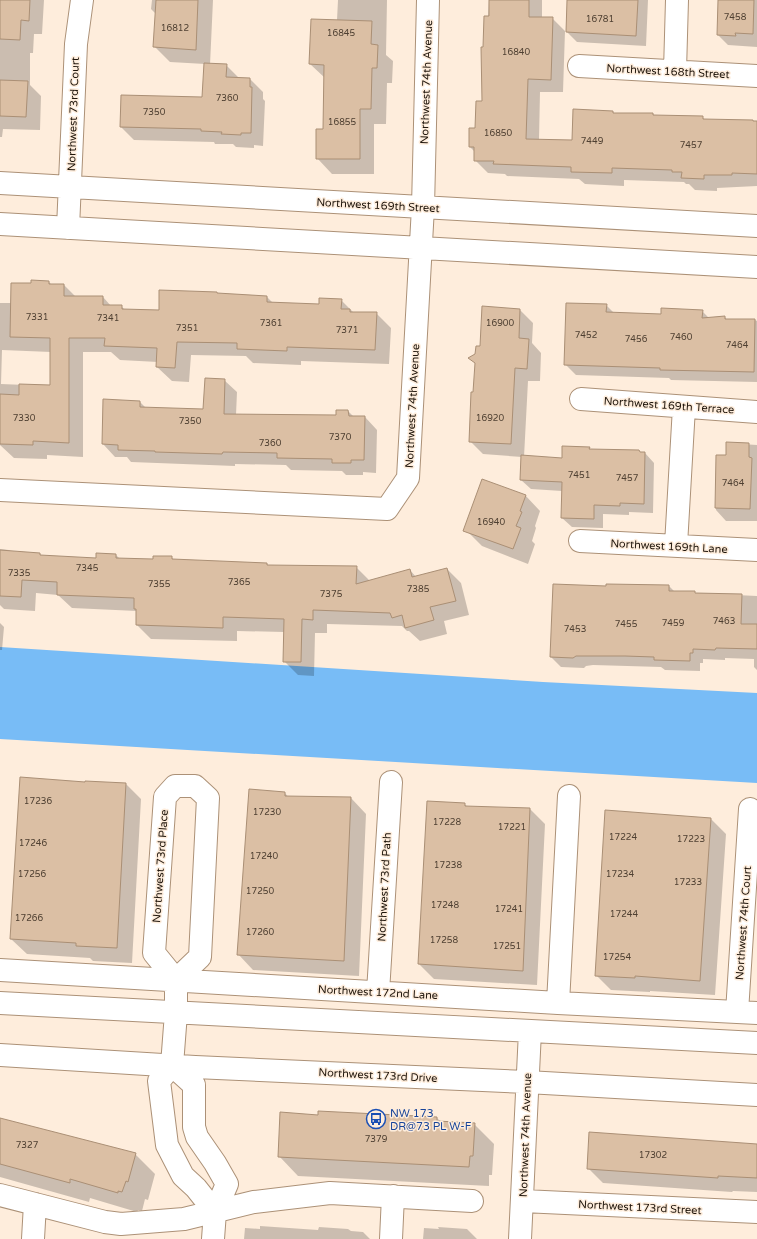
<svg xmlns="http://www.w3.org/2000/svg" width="757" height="1239" viewBox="0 0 757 1239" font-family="'Varela Round',sans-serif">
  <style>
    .water { fill: #78bcf6 }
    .shadow { fill: #0003; fill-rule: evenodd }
    .building { fill: #dbbfa4; stroke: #aa8f75 }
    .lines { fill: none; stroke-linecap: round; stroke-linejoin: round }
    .minor-casing { stroke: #ac9177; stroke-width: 24 }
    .minor { stroke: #fff; stroke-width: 22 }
    .labels { text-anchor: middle; stroke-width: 3; stroke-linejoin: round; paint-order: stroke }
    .number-label { font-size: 9px; fill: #4f4032 }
    .street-label { font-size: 11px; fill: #20160c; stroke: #feeddc }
    .transit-label { font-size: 11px; fill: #164399; stroke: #feeddc; text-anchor: start }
  </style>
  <rect width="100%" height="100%" fill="#feeddc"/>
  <!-- water -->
  <path class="water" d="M 0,647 L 543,682 L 757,693 L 757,783 L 0,739 Z"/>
  <!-- shadow -->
  <path class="shadow" d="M 0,0 L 44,0 L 42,34 L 34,34 L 33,53 L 30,53 L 30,85 L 41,96 L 40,130 L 3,129 L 2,137 L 0,137 Z
    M 152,0 L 213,0 L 210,65 L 226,65 L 240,79 L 250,79 L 263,92 L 263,99 L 265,101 L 263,146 L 254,145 L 254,148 L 236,147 L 233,144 L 215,144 L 214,142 L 134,140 L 121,127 L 203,98 L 205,64 L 170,62 L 155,47 L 156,14 L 151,9 Z
    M 338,0 L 387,0 L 386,55 L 393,61 L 392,83 L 387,83 L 386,124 L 374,124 L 374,174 L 332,174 L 317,158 L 324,130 L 325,78 L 310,64 L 337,20 Z
    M 489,0 L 542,0 L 542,18 L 552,18 L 565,31 L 563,92 L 540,92 L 539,140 L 573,141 L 613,112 L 615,114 L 653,114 L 655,116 L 702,117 L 705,120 L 757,121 L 757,186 L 717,188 L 717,191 L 695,190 L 689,184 L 686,184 L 684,182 L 624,180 L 624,186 L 585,184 L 579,179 L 507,176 L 505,174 L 488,173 L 475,160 L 475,152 L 470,147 L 470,129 L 476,129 L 483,102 L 484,48 L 488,17 Z
    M 568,0 L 648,0 L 646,46 L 577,42 L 567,32 Z
    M 719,0 L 757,0 L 757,47 L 728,45 L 718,35 Z
    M 49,282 L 52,285 L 64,285 L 76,297 L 103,297 L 111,306 L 121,306 L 125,310 L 160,311 L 217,293 L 219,294 L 267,297 L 273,303 L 320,305 L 341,300 L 354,313 L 376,313 L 391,328 L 389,364 L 301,361 L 301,365 L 253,363 L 246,356 L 191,355 L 189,382 L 172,381 L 157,367 L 158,362 L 120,360 L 111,352 L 83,352 L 83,457 L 47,455 L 47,459 L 14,458 L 0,445 L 0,303 L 12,303 L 32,284 ZM 2,350 L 51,352 L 51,386 L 1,384 Z
    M 606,305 L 614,313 L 662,315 L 702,311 L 709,318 L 725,317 L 727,320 L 755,320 L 757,321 L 757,382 L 671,380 L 669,378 L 576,375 L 565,364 Z
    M 520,310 L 533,323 L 532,343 L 541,353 L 540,381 L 528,381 L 524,457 L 563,459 L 589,448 L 591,450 L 645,453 L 654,463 L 653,513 L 629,512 L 629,515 L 603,514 L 603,528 L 572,527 L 562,518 L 562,491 L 531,489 L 521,480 L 522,457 L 483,454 L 470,441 L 476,364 L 470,358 L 476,354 L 481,347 Z
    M 224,380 L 237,392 L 236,415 L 336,416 L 348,411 L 354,417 L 365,417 L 377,430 L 376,473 L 363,472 L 363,475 L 346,475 L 342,471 L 291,470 L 286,465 L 235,464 L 235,466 L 131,462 L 127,457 L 115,457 L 103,444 L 104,400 L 140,402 L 146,408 L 204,410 Z
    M 727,443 L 757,445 L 757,521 L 726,521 L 716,510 L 717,456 L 726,456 Z
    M 525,495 L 540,511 L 535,526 L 536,528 L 532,541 L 535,544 L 528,564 L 482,546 L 467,531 Z
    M 0,549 L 9,550 L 12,552 L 40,554 L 42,556 L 97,559 L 116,555 L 121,560 L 154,560 L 171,557 L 174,560 L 267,564 L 269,566 L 356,567 L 370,581 L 410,570 L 416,577 L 447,569 L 461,583 L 469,615 L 444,621 L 447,634 L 420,641 L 409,631 L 407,631 L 402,626 L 327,624 L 327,633 L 315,633 L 314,676 L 298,675 L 284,661 L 284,632 L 237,631 L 237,641 L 151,639 L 137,625 L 137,611 L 72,608 L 58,595 L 36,593 L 35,611 L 4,609 L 0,605 Z
    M 669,586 L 675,592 L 757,596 L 757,670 L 754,667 L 754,659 L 725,658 L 725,660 L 703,659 L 703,663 L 700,663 L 700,671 L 665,670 L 661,667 L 593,665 L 586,666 L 584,668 L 561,667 L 551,657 L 607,587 Z
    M 0,623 L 4,627 L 2,650 L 0,650 Z
    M 86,782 L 126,784 L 141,799 L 132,963 L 93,961 L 90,958 L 27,954 L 11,939 Z
    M 285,793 L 289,798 L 351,798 L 366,814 L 359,976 L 253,970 L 238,954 Z
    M 464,804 L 468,807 L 530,809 L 545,824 L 537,985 L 434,979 L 419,964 Z
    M 711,819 L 726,834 L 715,995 L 650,991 L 650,992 L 611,990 L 596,975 Z
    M 437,1118 L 441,1122 L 474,1124 L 494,1144 L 492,1175 L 489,1175 L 489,1186 L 298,1176 L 279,1156 Z
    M 0,1119 L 135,1154 L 155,1174 L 148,1200 L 145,1199 L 142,1211 L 138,1210 L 137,1212 L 90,1198 L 89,1202 L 0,1177 Z
    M 757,1145 L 757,1192 L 733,1191 L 732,1192 L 603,1183 L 588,1168 Z
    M 260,1226 L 318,1230 L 319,1227 L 348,1229 L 351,1231 L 363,1232 L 370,1239 L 244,1239 L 245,1228 L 260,1229 Z
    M 438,1227 L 467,1229 L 477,1239 L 423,1239 L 424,1228 L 439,1229 Z"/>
  <!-- building -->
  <path class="building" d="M 0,0 L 30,0 L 29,21 L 21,20 L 20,40 L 0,39 Z
    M 156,0 L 198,0 L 196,50 L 153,47 Z
    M 489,0 L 529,0 L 529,17 L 553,17 L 551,80 L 528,79 L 526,139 L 572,140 L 573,109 L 613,111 L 613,113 L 653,113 L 653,115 L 703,116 L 703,119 L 753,120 L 753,121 L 757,121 L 757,174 L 732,173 L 732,175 L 704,175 L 704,179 L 681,178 L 682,172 L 672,172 L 672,170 L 612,168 L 612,173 L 571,172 L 571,167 L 493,164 L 494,161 L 474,161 L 474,147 L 469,147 L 469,128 L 475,128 L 476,101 L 482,101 L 481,47 L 483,47 L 484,16 L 489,16 Z
    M 567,0 L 638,0 L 636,36 L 566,32 Z
    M 718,0 L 754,0 L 753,34 L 735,33 L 736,36 L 717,35 Z
    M 311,19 L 372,21 L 371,44 L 378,45 L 377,68 L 372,68 L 371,109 L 360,109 L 360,159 L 316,159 L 316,129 L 323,129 L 324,65 L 309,64 Z
    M 204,63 L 227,64 L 226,77 L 250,78 L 250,87 L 252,87 L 251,133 L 241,133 L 241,135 L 221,134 L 222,132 L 201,131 L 201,129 L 120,127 L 121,95 L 202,97 Z
    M 0,80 L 28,81 L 26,117 L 0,116 Z
    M 31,280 L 49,281 L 49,284 L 64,284 L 64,296 L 103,296 L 103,305 L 122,305 L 122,309 L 159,310 L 159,290 L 217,292 L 217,293 L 267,296 L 267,302 L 319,304 L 319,298 L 342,299 L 341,309 L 350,309 L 350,312 L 377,312 L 375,350 L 287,347 L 287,351 L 237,349 L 237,343 L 177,342 L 175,368 L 156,367 L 157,348 L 104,346 L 105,338 L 69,338 L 69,443 L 33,441 L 33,445 L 0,444 L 0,394 L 19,395 L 19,384 L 50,385 L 50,338 L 10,337 L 11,283 L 31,283 Z
    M 566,303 L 607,304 L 606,312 L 661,314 L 661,308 L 703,310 L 702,318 L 725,316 L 725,319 L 755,319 L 754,372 L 660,370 L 660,368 L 564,365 Z
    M 482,306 L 520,309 L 519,338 L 529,339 L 527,369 L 515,368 L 511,444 L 469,442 L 471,392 L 473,392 L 475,363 L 468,358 L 475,354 L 476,346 L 480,346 Z
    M 205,378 L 225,379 L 224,414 L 336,415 L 336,410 L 348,410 L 349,416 L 365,416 L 364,460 L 351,460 L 351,463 L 332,463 L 332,459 L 277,458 L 277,453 L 223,452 L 222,454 L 155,452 L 155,451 L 118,450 L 118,445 L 102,444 L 103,399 L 140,401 L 140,407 L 203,409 Z
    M 726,442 L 749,443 L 749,457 L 752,458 L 750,509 L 715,508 L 716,455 L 726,455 Z
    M 562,446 L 590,447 L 589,449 L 639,450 L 640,452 L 645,452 L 644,504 L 620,503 L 620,506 L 594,505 L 594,519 L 561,518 L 562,482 L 520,480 L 521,455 L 562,458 Z
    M 482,479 L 526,495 L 520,511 L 522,512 L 516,526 L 521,528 L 513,549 L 463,531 Z
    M 0,550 L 40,553 L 40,555 L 96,558 L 96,553 L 116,554 L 116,558 L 153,559 L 153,556 L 172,556 L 172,559 L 267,563 L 267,565 L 357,566 L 356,584 L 410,569 L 412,577 L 447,568 L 456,601 L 430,607 L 434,620 L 405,628 L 402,615 L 392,618 L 390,613 L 313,610 L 313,620 L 302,619 L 301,662 L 283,662 L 284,619 L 223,617 L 223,628 L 136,625 L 136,609 L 134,609 L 134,598 L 57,595 L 57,582 L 22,580 L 21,597 L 0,596 Z
    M 553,584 L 606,586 L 606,584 L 669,585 L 669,591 L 695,591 L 695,593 L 742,594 L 741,624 L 757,624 L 757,649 L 716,648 L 715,650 L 693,649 L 693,653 L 690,653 L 690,661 L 654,660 L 654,657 L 625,656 L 576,656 L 573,658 L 550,657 Z
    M 20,777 L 85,782 L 85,781 L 126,783 L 117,948 L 76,946 L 76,943 L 10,939 Z
    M 249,789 L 285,792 L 285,796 L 351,797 L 344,961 L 237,955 Z
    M 427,801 L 465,803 L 465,806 L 530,808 L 523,971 L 418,964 Z
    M 605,810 L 711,818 L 700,981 L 635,976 L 635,978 L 595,976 Z
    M 318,1111 L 437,1117 L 437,1121 L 475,1123 L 473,1156 L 470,1156 L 469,1167 L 278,1157 L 280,1112 L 318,1115 Z
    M 0,1118 L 136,1153 L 128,1182 L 126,1181 L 122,1192 L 118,1191 L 118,1193 L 70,1179 L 70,1183 L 0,1164 Z
    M 589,1132 L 757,1144 L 757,1178 L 718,1176 L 718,1178 L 587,1169 Z"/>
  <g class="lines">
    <!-- minor casing -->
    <g class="minor-casing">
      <path id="minor" d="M 579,66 L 757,76
        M 675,71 L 677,0
        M 0,183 L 757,226
        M 0,224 L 757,267
        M 68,228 L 76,44 L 82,0
        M 581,399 L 757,412
        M 0,490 L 387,509 L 408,478 L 423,207 L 428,0
        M 580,541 L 757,550
        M 676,545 L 684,407
        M 0,970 L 558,1003 L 757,1013
        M 378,992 L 391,782
        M 0,1003 L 757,1043
        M 558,1003 L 569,796
        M 737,1012 L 750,809
        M 0,1055 L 195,1067 L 527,1082 L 757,1095
        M 172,1065 L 176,1013 L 176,980 L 200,957 L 208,798 L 195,786 L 175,786 L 165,797 L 154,953 L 176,980
        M 172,1065 L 194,1085 L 194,1127 L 197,1137 L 215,1163 L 227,1184 L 215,1212 L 213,1239
        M 172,1065 L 159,1081 L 167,1145 L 183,1176 L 196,1188 L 215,1212
        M 0,1195 L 105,1222 L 121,1224 L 184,1219 L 254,1202 L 330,1193 L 472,1201
        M 523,1201 L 757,1212
        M 33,1239 L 35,1204
        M 391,1239 L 393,1196
        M 520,1239 L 530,1031"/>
    </g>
    <!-- minor -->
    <use href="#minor" class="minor"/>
  </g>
  <!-- icons -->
  <defs>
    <g id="bus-ring" transform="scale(1)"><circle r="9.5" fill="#feeddc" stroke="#1a4fb4" stroke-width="1.5"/><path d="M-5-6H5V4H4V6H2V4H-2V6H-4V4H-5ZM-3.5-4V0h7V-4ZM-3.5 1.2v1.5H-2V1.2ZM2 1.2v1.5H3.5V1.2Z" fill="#1a4fb4"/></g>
  </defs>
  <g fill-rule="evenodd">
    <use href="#bus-ring" x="376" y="1119"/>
  </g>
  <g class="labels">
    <!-- number labels -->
    <g class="number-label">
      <text x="735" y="20">7458</text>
      <text x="600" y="22">16781</text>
      <text x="175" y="31">16812</text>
      <text x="341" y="36">16845</text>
      <text x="516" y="55">16840</text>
      <text x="227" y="101">7360</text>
      <text x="154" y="115">7350</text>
      <text x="342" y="125">16855</text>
      <text x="498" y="136">16850</text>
      <text x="592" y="144">7449</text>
      <text x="691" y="148">7457</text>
      <text x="37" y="320">7331</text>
      <text x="108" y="321">7341</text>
      <text x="271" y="326">7361</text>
      <text x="500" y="326">16900</text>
      <text x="187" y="331">7351</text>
      <text x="347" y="333">7371</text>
      <text x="586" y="338">7452</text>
      <text x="681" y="340">7460</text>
      <text x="636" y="342">7456</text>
      <text x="737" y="348">7464</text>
      <text x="24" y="421">7330</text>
      <text x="490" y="421">16920</text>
      <text x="190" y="424">7350</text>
      <text x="340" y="440">7370</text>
      <text x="270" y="446">7360</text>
      <text x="579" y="478">7451</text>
      <text x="627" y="481">7457</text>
      <text x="733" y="486">7464</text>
      <text x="491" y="525">16940</text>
      <text x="87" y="571">7345</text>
      <text x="19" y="576">7335</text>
      <text x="239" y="585">7365</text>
      <text x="159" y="587">7355</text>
      <text x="418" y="592">7385</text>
      <text x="331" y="597">7375</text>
      <text x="724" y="624">7463</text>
      <text x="673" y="626">7459</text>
      <text x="626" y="627">7455</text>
      <text x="575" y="632">7453</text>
      <text x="38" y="804">17236</text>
      <text x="267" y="815">17230</text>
      <text x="447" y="825">17228</text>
      <text x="512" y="830">17221</text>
      <text x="623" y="840">17224</text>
      <text x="691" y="842">17223</text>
      <text x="33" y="846">17246</text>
      <text x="264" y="859">17240</text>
      <text x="448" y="868">17238</text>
      <text x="32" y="877">17256</text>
      <text x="620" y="877">17234</text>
      <text x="688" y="885">17233</text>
      <text x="260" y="894">17250</text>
      <text x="445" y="908">17248</text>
      <text x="509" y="912">17241</text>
      <text x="624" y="917">17244</text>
      <text x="29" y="921">17266</text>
      <text x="260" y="935">17260</text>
      <text x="444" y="943">17258</text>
      <text x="507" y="949">17251</text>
      <text x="617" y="960">17254</text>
      <text x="376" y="1142">7379</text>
      <text x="27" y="1148">7327</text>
      <text x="653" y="1158">17302</text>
    </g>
    <!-- street labels -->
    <g class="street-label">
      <text transform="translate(668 71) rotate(3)" y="4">Northwest 168th Street</text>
      <text transform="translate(426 82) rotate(-88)" y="4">Northwest 74th Avenue</text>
      <text transform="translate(73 114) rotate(-88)" y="4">Northwest 73rd Court</text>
      <text transform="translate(378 205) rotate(3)" y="4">Northwest 169th Street</text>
      <text transform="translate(669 405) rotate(4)" y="4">Northwest 169th Terrace</text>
      <text transform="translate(412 406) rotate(-87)" y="4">Northwest 74th Avenue</text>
      <text transform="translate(669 546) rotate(3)" y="4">Northwest 169th Lane</text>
      <text transform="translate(160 866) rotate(-86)" y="4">Northwest 73rd Place</text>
      <text transform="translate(384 887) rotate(-87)" y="4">Northwest 73rd Path</text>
      <text transform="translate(743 923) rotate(-86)" y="4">Northwest 74th Court</text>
      <text transform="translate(378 992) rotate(3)" y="4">Northwest 172nd Lane</text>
      <text transform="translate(378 1075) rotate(3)" y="4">Northwest 173rd Drive</text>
      <text transform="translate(525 1135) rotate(-88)" y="4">Northwest 74th Avenue</text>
      <text transform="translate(640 1207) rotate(3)" y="4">Northwest 173rd Street</text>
    </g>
    <!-- transit labels -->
    <g class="transit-label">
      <text x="390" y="1117">NW 173<tspan x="390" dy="13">DR@73 PL W-F</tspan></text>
    </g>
  </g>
</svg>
